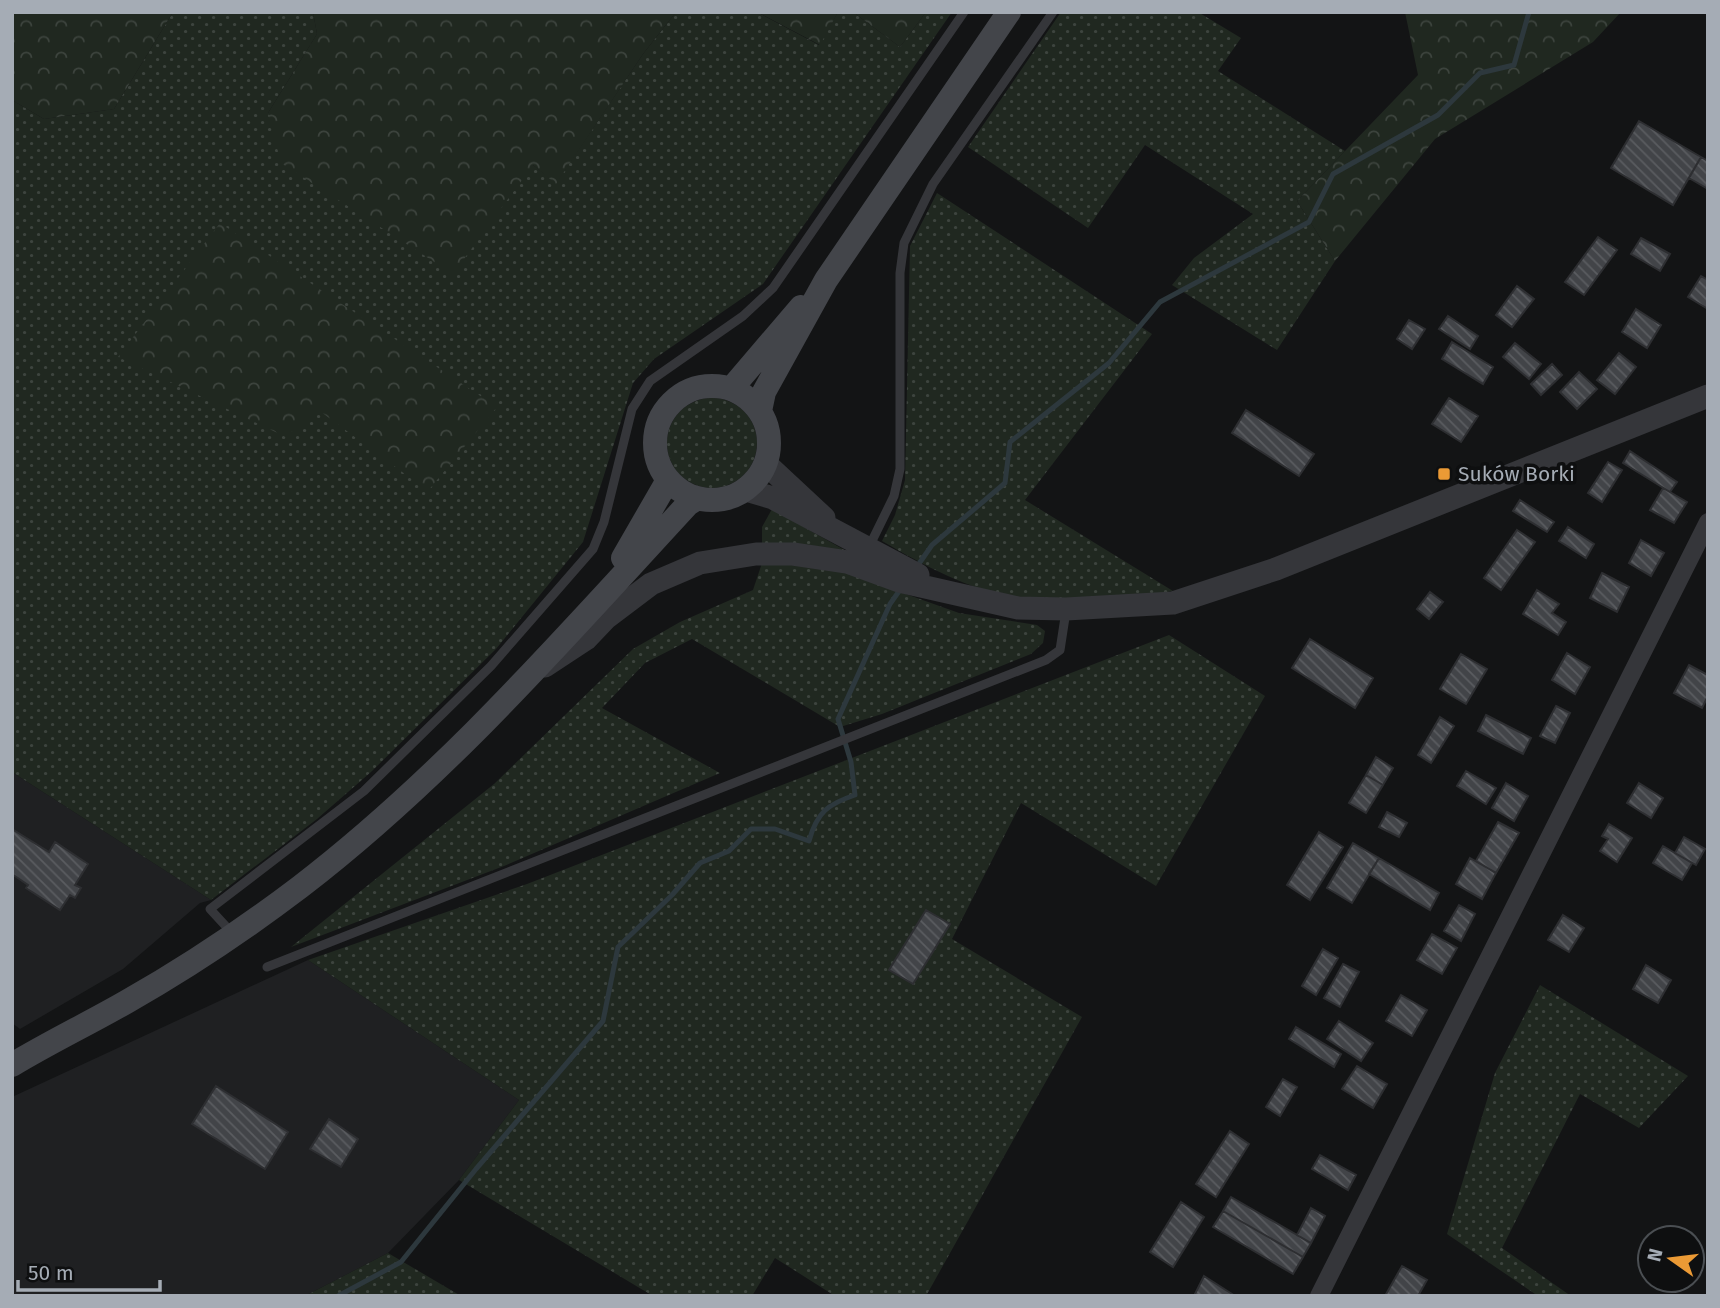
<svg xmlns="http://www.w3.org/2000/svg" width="1720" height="1308" viewBox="0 0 1720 1308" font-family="'Fira Sans',sans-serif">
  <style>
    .built { fill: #1f2022 }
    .grass { fill: url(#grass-dots) }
    .forest { fill: url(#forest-crowns) }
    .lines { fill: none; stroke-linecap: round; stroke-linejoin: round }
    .stream { stroke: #2d383d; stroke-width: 5 }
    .building { fill: url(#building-back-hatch); stroke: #2d2e31; stroke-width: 2 }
    .service { stroke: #35363a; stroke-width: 9 }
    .minor { stroke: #35363a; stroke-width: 18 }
    .tertiary { stroke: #35363a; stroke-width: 23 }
    .secondary { stroke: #43454a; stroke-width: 24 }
    .poi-dot { fill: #eb9a35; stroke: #0e0f10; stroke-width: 2.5 }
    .labels { text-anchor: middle; stroke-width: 7; stroke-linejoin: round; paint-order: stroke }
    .poi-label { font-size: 21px; fill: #a5acb5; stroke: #0e0f10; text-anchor: start }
  </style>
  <defs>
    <pattern id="grass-dots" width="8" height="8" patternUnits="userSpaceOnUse" patternTransform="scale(1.75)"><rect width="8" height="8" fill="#202820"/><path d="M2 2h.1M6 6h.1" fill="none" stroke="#3d443e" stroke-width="1.8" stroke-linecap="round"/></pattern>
    <pattern id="forest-crowns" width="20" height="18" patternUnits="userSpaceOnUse" patternTransform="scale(1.75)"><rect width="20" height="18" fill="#202820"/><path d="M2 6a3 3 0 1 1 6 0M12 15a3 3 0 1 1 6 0" fill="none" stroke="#3d443e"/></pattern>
    <pattern id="building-back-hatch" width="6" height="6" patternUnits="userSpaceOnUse" patternTransform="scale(1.75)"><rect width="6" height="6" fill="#424448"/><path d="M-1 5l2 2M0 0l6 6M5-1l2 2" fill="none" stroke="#5a5c60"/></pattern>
  </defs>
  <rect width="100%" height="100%" fill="#131415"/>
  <!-- built -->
  <path class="built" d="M 12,772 L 211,900 L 200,903 L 123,969 L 20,1029 L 12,1023 Z
    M 308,960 L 519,1100 L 459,1180 L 388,1253 L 305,1296 L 12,1296 L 12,1097 Z"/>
  <!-- grass -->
  <path class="grass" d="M 173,12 L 313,12 L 317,34 L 268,113 L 533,165 L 556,183 L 643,54 L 676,12 L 757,12 L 819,45 L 838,12 L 853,12 L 900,47 L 926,12 L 952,12 L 763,284 L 654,359 L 633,383 L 583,542 L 496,649 L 371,772 L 317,819 L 211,900 L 12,772 L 12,100 L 44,119 L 114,109 Z
    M 1061,12 L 1198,12 L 1241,38 L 1218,71 L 1345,151 L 1297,201 L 1335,261 L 1277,350 L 1172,285 L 1194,258 L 1253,214 L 1145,145 L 1088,228 L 968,147 Z
    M 937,193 L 1152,334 L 1025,500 L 1173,591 C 1129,598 1065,605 1021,599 C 971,591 925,566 882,541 L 895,515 L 905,480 L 910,246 Z
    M667 443a45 45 0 1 1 90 0a45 45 0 1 1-90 0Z
    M 772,509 L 848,552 L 762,545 L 762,527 Z
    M 763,560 L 833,568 L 959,613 L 1037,625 L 1045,631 L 1043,643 L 1031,654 L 882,714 L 840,727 L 692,639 L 645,663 L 602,708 L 720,773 L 504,866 L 291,947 L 494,784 L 633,649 L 680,622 L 753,590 Z
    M 1169,635 L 1265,696 L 1156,886 L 1021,803 L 952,939 L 1082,1017 L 926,1296 L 835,1296 L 775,1258 L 752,1296 L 653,1296 L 459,1180 L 519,1100 L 308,960 L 527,884 Z
    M 1540,985 L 1688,1076 L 1639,1128 L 1580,1094 L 1502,1248 L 1571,1296 L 1538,1296 L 1447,1234 L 1495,1073 Z
    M 388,1253 L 461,1296 L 305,1296 Z"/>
  <!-- forest -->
  <path class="forest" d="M 12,12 L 173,12 L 114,109 L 44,119 L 12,100 Z
    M 313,12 L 676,12 L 643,54 L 556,184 L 533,165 L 453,274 L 281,163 L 268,113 L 317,34 Z
    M 757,12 L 838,12 L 820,45 Z
    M 853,12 L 926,12 L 900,47 Z
    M 1405,12 L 1621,12 L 1593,42 L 1435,139 L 1335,261 L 1297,201 L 1418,75 Z
    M 220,223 L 497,407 L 428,491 L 317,409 L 286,437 L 118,357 Z"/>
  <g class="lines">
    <!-- stream -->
    <path class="stream" d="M 916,568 L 932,545 L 1005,483 L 1010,442 L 1109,363 L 1160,302 L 1309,222 L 1333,174 L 1438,115 L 1480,73 L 1514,65 L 1529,12
      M 338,1296 L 401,1262 L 476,1169 L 603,1021 L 618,947 L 672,895 L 700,863 L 729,851 L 751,829 L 775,829 L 809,841 C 817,812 828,804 855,795 L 851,762 L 838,719 L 890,604 L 902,587"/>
  </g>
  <!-- building -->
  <path class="building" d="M 1639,121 L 1701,157 L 1673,205 L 1611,168 Z
    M 1701,157 L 1708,161 L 1708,189 L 1689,178 Z
    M 1598,237 L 1617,250 L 1584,295 L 1565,282 Z
    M 1641,238 L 1670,254 L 1660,271 L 1631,254 Z
    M 1701,276 L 1708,280 L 1708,309 L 1688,297 Z
    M 1517,286 L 1534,299 L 1512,327 L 1496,315 Z
    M 1636,309 L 1661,325 L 1647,348 L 1622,332 Z
    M 1448,316 L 1478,336 L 1470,349 L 1439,329 Z
    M 1409,320 L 1425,329 L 1412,349 L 1397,339 Z
    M 1452,342 L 1493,367 L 1483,384 L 1442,359 Z
    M 1515,343 L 1541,364 L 1529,379 L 1503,357 Z
    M 1619,353 L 1636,367 L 1615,394 L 1597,380 Z
    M 1552,364 L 1562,375 L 1541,395 L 1531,384 Z
    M 1579,372 L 1597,389 L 1577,409 L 1560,392 Z
    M 1449,398 L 1478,416 L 1461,442 L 1432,424 Z
    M 1246,410 L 1314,454 L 1299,476 L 1232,433 Z
    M 1630,451 L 1677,482 L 1670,492 L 1623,463 Z
    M 1608,462 L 1622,470 L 1602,502 L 1588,493 Z
    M 1663,488 L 1687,502 L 1674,523 L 1650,510 Z
    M 1520,500 L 1554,522 L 1547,532 L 1513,511 Z
    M 1568,527 L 1594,544 L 1586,558 L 1559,541 Z
    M 1517,530 L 1535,542 L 1501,590 L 1484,578 Z
    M 1641,540 L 1664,553 L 1651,576 L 1629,563 Z
    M 1602,573 L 1629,587 L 1617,612 L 1590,598 Z
    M 1537,590 L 1559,604 L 1552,613 L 1566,622 L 1558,635 L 1523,614 Z
    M 1430,592 L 1443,602 L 1429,619 L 1417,609 Z
    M 1310,639 L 1373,678 L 1355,708 L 1292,668 Z
    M 1567,653 L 1590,667 L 1575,694 L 1552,680 Z
    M 1461,654 L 1487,669 L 1466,704 L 1440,689 Z
    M 1689,665 L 1708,675 L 1708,696 L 1702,708 L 1674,693 Z
    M 1556,706 L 1570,713 L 1555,743 L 1540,736 Z
    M 1486,715 L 1531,738 L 1523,754 L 1478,731 Z
    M 1440,717 L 1454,726 L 1431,763 L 1418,755 Z
    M 1376,757 L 1393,768 L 1383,785 L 1366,775 Z
    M 1466,771 L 1496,788 L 1486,804 L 1457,786 Z
    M 1366,775 L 1383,785 L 1366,813 L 1349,803 Z
    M 1506,783 L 1528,796 L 1514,821 L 1492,808 Z
    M 1639,783 L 1663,798 L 1651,818 L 1627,803 Z
    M 1387,812 L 1407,823 L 1399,837 L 1379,827 Z
    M 1498,822 L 1519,833 L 1496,873 L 1476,861 Z
    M 1609,824 L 1632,838 L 1617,862 L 1600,851 L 1608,839 L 1602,836 Z
    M 12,829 L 49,852 L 55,842 L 88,864 L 75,885 L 81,888 L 75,898 L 70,895 L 60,910 L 26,888 L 28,885 L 12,874 Z
    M 1319,832 L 1343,847 L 1310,900 L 1287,885 Z
    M 1684,837 L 1705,849 L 1696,865 L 1675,853 Z
    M 1353,843 L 1379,858 L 1352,903 L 1327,888 Z
    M 1663,846 L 1692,863 L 1682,880 L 1653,863 Z
    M 1379,858 L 1439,893 L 1430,910 L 1369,874 Z
    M 1470,858 L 1496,873 L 1482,899 L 1456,884 Z
    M 1459,905 L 1475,914 L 1461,941 L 1444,931 Z
    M 926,910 L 950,924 L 913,984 L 889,970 Z
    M 1563,915 L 1584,928 L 1569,952 L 1548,940 Z
    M 1432,934 L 1457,948 L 1442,974 L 1417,960 Z
    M 1323,949 L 1338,958 L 1316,995 L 1302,986 Z
    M 1343,964 L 1359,972 L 1340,1007 L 1324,998 Z
    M 1646,965 L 1671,980 L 1658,1003 L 1633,989 Z
    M 1401,995 L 1427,1010 L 1412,1036 L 1386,1021 Z
    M 1339,1021 L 1373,1043 L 1361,1061 L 1327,1039 Z
    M 1296,1027 L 1341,1054 L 1334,1067 L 1289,1039 Z
    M 1357,1066 L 1387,1084 L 1373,1108 L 1342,1089 Z
    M 1283,1079 L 1297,1087 L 1280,1116 L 1266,1107 Z
    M 216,1086 L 288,1132 L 265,1169 L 192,1124 Z
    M 329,1119 L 358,1139 L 341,1167 L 310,1149 Z
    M 1230,1131 L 1249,1144 L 1216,1197 L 1196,1184 Z
    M 1320,1155 L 1356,1175 L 1348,1190 L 1312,1169 Z
    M 1231,1197 L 1311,1243 L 1303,1257 L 1223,1211 Z
    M 1181,1202 L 1204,1217 L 1173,1267 L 1150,1252 Z
    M 1311,1208 L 1325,1216 L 1311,1243 L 1297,1235 Z
    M 1223,1211 L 1303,1257 L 1293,1274 L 1213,1227 Z
    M 1402,1266 L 1427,1280 L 1418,1296 L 1385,1296 Z
    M 1204,1276 L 1235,1296 L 1194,1296 Z"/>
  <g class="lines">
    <!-- service -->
    <path class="service" d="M 869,547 L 894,496 L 900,469 L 900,273 L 904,243 L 933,184 L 1053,12
      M 233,934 L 210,909 L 364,791 L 491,666 L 593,549 L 604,522 L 632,409 L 650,381 L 743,316 L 773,288 L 964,12
      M 267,967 L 1046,660 L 1060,650 L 1066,611"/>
    <!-- minor -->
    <path class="minor" d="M 1319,1296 L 1708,522"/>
    <!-- tertiary -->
    <path class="tertiary" d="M 766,464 L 824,518
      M 746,490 L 773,498 L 918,575
      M 545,666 L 586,639 L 606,618 L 651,584 L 700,563 L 756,554 L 793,554 L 847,562 L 899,581 L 1018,608 L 1066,609 L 1173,603 L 1276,569 L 1708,396"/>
    <!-- secondary -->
    <path class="secondary" d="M655 443a57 57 0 1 1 114 0a57 57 0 1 1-114 0Z
      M 731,389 L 801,307
      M 760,411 L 764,392 L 826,280 L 1009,12
      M 623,558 L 668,480
      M 12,1065 C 50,1042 90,1023 128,1001 C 188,967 246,928 300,887 C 446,775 564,638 688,504 L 696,499"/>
  </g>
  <!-- markers -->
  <rect class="poi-dot" x="1437" y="467" width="14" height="14" rx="3.5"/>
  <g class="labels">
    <!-- poi labels -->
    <g class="poi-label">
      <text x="1458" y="481">Suków Borki</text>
    </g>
  </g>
  <!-- border -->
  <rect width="1720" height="1308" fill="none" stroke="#a5acb5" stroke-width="28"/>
  <!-- north arrow -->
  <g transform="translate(1671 1259) rotate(284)"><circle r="33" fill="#0e0f10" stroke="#4a4e52" stroke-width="2"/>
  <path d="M0-5L12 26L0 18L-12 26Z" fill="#eb9a35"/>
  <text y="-10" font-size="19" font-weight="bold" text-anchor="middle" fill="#a5acb5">N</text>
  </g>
  <!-- scale -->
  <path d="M18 1280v10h142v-10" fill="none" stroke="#a5acb5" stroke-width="3.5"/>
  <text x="28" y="1280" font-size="21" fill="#a5acb5" stroke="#0e0f10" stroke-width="5" paint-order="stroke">50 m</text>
</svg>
